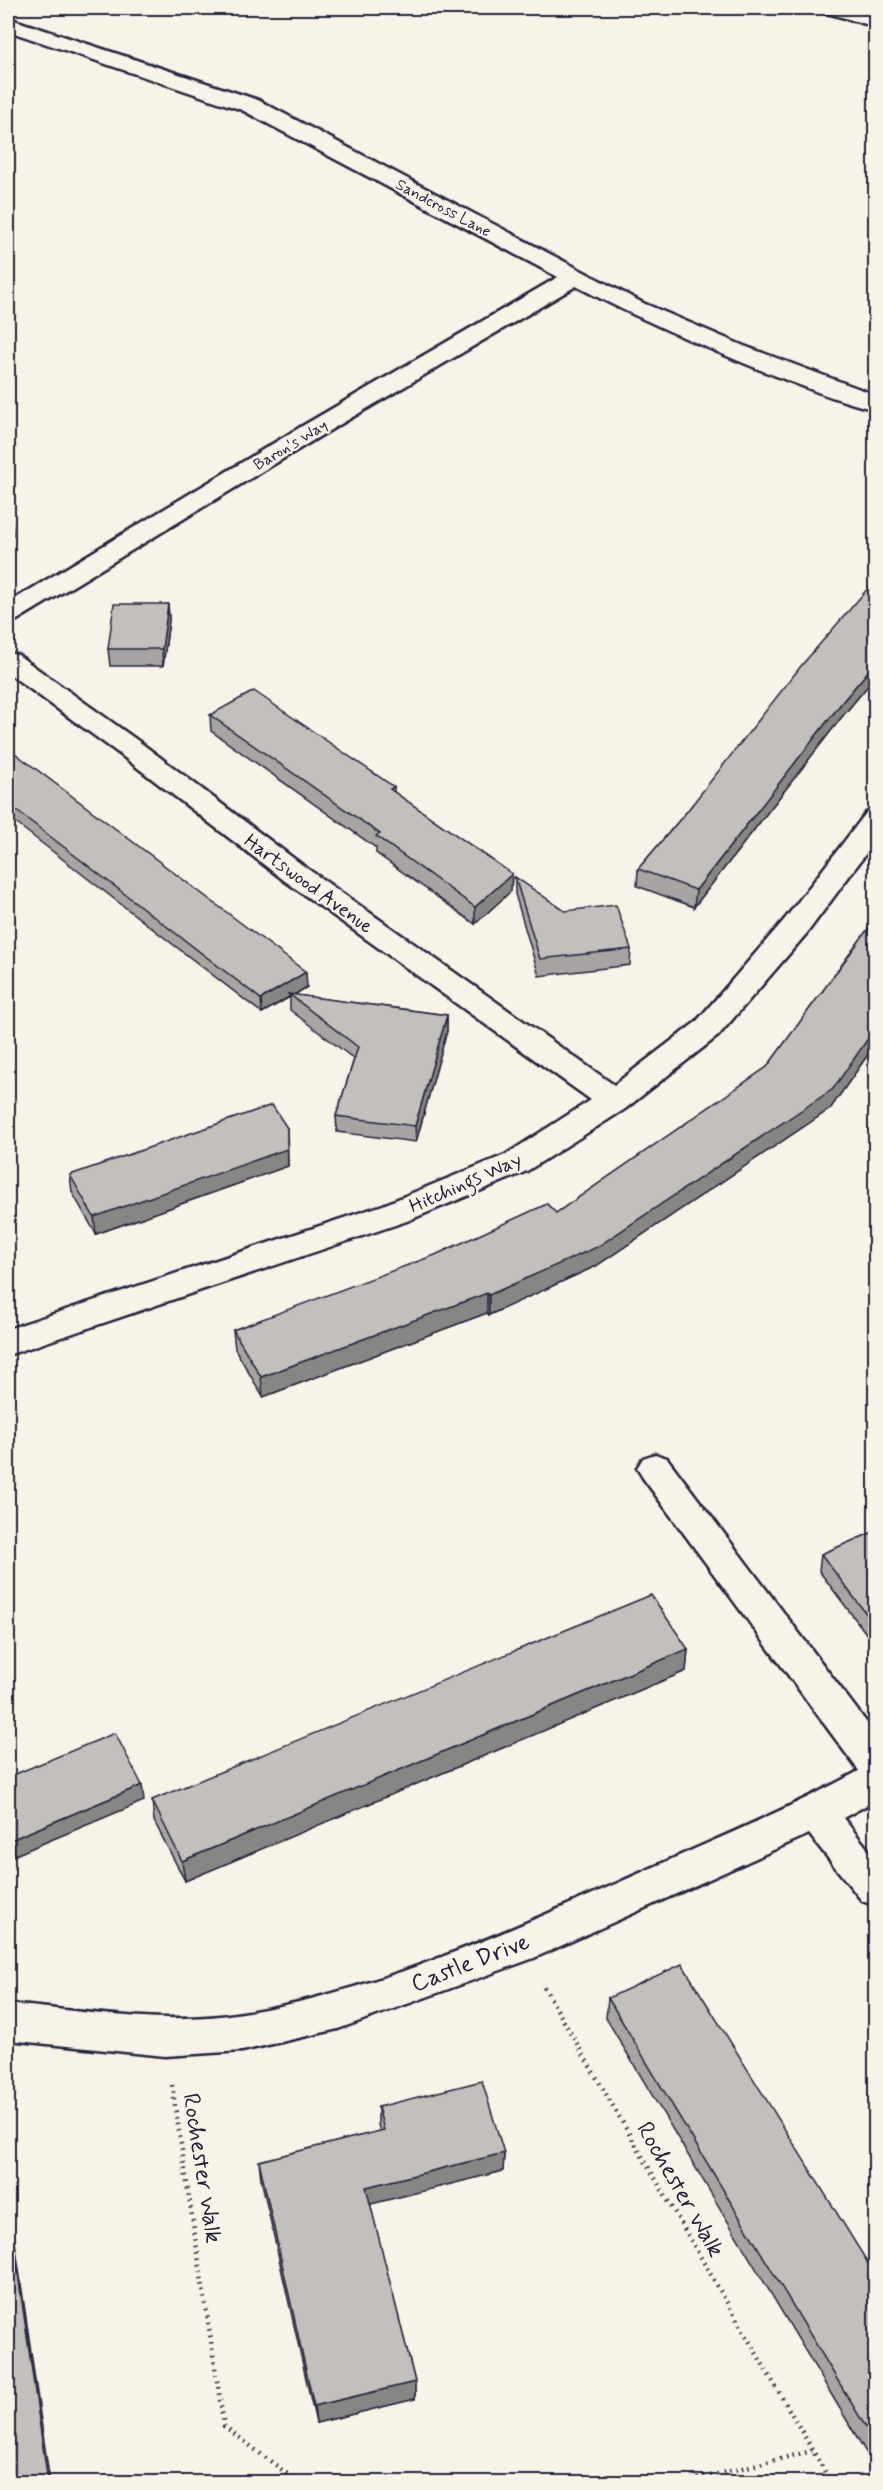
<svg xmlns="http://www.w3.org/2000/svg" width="883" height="2490" viewBox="0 0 883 2490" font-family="Mynerve,sans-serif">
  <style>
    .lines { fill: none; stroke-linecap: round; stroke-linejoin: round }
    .minor-casing { stroke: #22223b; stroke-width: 5 }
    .path { stroke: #22223b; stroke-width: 4.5; stroke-dasharray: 1.5 5; stroke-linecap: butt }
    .minor { fill: #f7f3e8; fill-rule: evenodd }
    .wall { fill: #a7a4a3; stroke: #22223b; stroke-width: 1.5 }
    .shaded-wall { fill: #888684; stroke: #22223b; stroke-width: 1.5 }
    .building { fill: #c2bfbd; stroke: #22223b; stroke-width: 1.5 }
    .labels { text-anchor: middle; stroke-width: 4.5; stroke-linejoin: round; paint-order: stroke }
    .far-street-label { font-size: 16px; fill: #22223b; stroke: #f7f3e8 }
    .street-label { font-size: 20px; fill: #22223b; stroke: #f7f3e8 }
    .near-street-label { font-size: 24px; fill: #22223b; stroke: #f7f3e8 }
  </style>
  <rect width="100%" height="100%" fill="#f7f3e8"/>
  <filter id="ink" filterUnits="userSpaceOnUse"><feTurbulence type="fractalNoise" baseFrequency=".0167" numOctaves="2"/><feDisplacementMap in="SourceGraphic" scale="12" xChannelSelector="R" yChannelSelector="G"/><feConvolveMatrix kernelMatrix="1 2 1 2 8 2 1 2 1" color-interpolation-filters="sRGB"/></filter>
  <g filter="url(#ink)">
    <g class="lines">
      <!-- minor casing -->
      <g class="minor-casing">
        <path id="minor" d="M 821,8 L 852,8 L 876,14 L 876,27 L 824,12 Z
          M 8,18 L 258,100 L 643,303 L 744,346 L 876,395 L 876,410 C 837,401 800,385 763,371 C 700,345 637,318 576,286 L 322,435 L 17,620 L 8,622 L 8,603 L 304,425 L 558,277 L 242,110 L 8,31 Z
          M 8,653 L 18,655 L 141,743 L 305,867 L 614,1085 L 696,1022 L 785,919 L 866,813 L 876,810 L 876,840 L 807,933 L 718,1036 L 625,1109 L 527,1171 L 407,1221 L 8,1355 L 8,1329 L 383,1205 L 505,1155 L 591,1100 L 285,881 L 121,755 L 8,673 Z
          M 655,1454 L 667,1458 L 876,1735 L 876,1800 L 843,1818 L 876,1859 L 876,1906 L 862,1901 L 809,1834 L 534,1958 L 338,2029 L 242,2051 L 165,2056 L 8,2040 L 8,2004 C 85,2011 166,2026 243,2013 C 374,1992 499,1935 620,1882 C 700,1846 781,1813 859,1771 L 643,1478 L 637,1468 L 643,1458 Z"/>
      </g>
      <!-- path -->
      <path class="path" d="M 544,1987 L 831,2482
        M 172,2085 L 224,2426 L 298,2482
        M 685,2482 L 812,2451"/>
      <!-- minor -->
      <use href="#minor" class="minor"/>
    </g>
    <!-- wall -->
    <path class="wall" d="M 8,519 L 12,522 L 13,535 L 8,535 Z
      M 876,579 L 876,676 L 841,718 L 694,907 L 637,886 L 638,869 L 688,810 Z
      M 168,604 L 169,620 L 163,666 L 110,666 L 108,649 Z
      M 210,715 L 394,787 L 394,792 L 512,874 L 511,891 L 475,924 L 376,853 L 376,848 L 211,731 Z
      M 8,748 L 307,987 L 294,995 L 447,1015 L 447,1031 L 416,1142 L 337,1132 L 336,1116 L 354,1059 L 290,1010 L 290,997 L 262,1013 L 8,817 Z
      M 515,877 L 565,911 L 631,949 L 630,965 L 539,976 L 515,894 Z
      M 876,918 L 876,1043 L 830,1109 L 596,1266 L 489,1315 L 487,1313 L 263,1397 L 235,1349 L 233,1330 L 556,1213 L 767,1067 Z
      M 287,1128 L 288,1166 L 96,1234 L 72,1192 L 70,1175 Z
      M 876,1531 L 876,1638 L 871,1640 L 819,1571 L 821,1554 Z
      M 688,1649 L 686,1671 L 185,1881 L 154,1821 L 152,1800 Z
      M 608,1998 L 876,2276 L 876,2469 L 606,2018 Z
      M 378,2107 L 504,2153 L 503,2171 L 370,2204 L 415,2382 L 415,2399 L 316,2423 L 261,2179 L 259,2161 L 380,2131 L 378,2125 Z"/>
    <!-- shaded-wall -->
    <path class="shaded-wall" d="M 168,604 L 169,620 L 163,666 L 162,649 Z
      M 876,662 L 876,676 L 841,718 L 694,907 L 696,890 L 843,701 Z
      M 512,874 L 511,891 L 475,924 L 475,907 Z
      M 306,972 L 307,987 L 292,996 L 289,994 L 289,997 L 262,1013 L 261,999 Z
      M 447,1015 L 447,1031 L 416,1142 L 415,1126 Z
      M 876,1027 L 876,1043 L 830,1109 L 596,1266 L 489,1315 L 489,1295 Z
      M 287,1128 L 288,1166 L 96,1234 L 94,1217 Z
      M 487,1293 L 487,1313 L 263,1397 L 261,1377 Z
      M 876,1623 L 876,1638 L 871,1640 L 874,1624 Z
      M 688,1649 L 686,1671 L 185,1881 L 182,1861 Z
      M 142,1785 L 144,1801 L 8,1858 L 8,1841 Z
      M 504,2153 L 503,2171 L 367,2205 L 366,2187 Z
      M 8,2194 L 50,2482 L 48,2482 L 8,2205 Z
      M 415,2382 L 415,2399 L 316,2423 L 314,2406 Z"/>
    <!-- building -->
    <path class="building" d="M 876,579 L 876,662 L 843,701 L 696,890 L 638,869 L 688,810 L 801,666 Z
      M 114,604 L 168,604 L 162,649 L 108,649 Z
      M 254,691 L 394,787 L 390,789 L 512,874 L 475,907 L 376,836 L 380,834 L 210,715 Z
      M 8,748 L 306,972 L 261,999 L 8,804 Z
      M 515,877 L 565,911 L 616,905 L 631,949 L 540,959 Z
      M 876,918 L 876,1027 L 833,1089 L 597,1247 L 489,1295 L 487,1293 L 261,1377 L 233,1330 L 435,1255 L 547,1204 L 556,1213 L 767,1067 Z
      M 289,994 L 447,1015 L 415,1126 L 336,1116 L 358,1047 Z
      M 272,1105 L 287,1128 L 287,1149 L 94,1217 L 70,1175 Z
      M 876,1531 L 876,1623 L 874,1624 L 821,1554 Z
      M 651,1595 L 688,1649 L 182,1861 L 152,1800 Z
      M 115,1733 L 142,1785 L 8,1841 L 8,1777 Z
      M 682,1964 L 876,2276 L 876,2444 L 608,1998 Z
      M 482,2081 L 504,2153 L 366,2187 L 415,2382 L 314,2406 L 259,2161 L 384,2130 L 378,2107 Z
      M 8,2205 L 48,2482 L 8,2482 Z"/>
  </g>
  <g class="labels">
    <!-- far-street labels -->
    <g class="far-street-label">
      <text transform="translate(444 207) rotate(28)" y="6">Sandcross Lane</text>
      <text transform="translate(290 444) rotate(-31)" y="6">Baron's Way</text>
    </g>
    <!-- street labels -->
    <g class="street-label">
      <text transform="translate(309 883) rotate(36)" y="7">Hartswood Avenue</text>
      <text transform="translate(465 1182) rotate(-24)" y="7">Hitchings Way</text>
    </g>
    <!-- near-street labels -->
    <g class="near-street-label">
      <text transform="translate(470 1962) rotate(-21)" y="8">Castle Drive</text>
      <text transform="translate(203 2168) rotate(81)" y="8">Rochester Walk</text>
      <text transform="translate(681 2189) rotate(60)" y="8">Rochester Walk</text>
    </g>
  </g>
  <!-- margin -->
  <rect width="883" height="2490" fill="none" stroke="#f7f3e8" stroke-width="30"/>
  <rect x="15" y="15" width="853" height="2460" fill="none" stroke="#22223b" stroke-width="2" filter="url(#ink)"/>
</svg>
